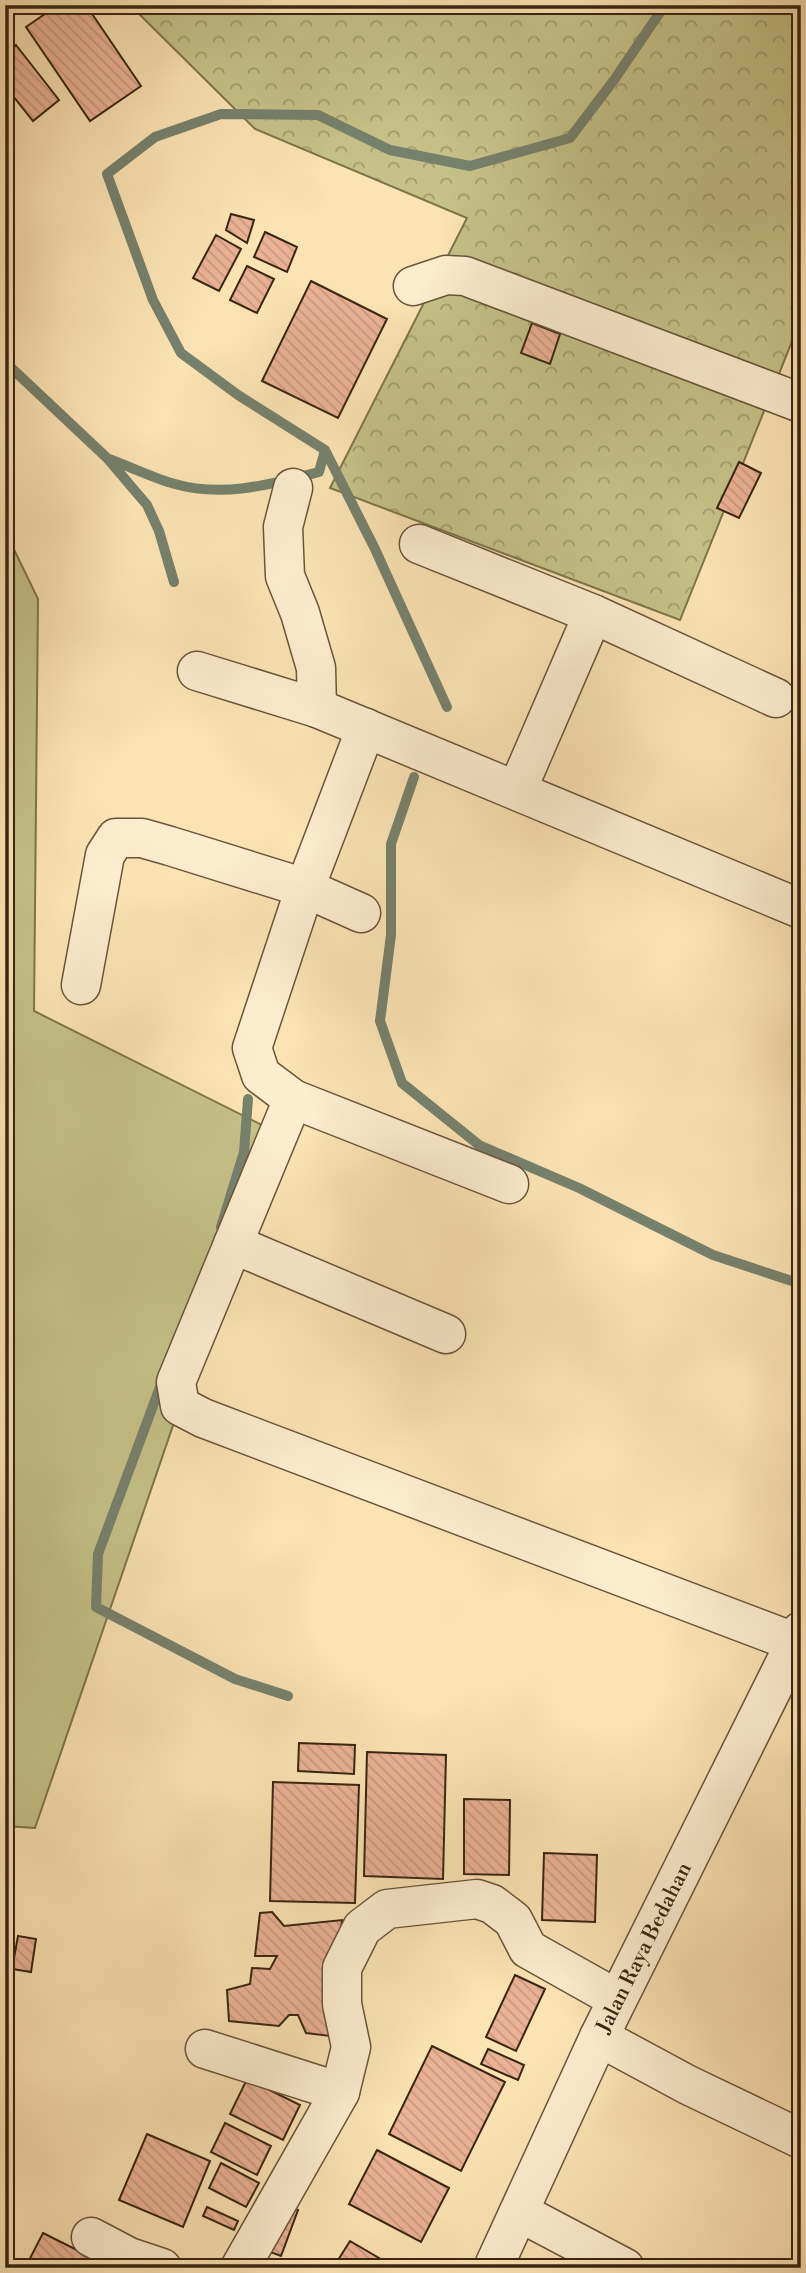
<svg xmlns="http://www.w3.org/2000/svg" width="806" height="2273" viewBox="0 0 806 2273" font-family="'Libre Bodoni',serif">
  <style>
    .green { fill: #c5c188; stroke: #7e744c; stroke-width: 2 }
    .forest { fill: url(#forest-crowns); stroke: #7e744c; stroke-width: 2 }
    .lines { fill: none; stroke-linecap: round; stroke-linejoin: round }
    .stream { stroke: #76816c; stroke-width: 10 }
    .building { fill: url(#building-back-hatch); stroke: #382611; stroke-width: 2 }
    .minor-casing { stroke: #69553a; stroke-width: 41 }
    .minor { stroke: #fcedce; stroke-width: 38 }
    .labels { text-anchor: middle; stroke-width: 5; stroke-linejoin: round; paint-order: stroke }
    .street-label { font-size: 21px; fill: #382611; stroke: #fcedce }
  </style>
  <defs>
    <pattern id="forest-crowns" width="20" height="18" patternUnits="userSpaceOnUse" patternTransform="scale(1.75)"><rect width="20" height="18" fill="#c5c188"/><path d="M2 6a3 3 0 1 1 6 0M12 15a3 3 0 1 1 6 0" fill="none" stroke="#a19d6e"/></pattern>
    <pattern id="building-back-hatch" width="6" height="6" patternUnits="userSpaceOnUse" patternTransform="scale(1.75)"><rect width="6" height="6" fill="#ebb295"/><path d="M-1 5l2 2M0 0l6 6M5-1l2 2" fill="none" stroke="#ca997f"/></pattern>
  </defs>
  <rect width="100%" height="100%" fill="#fbe3b4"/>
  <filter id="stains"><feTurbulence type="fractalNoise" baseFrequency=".00286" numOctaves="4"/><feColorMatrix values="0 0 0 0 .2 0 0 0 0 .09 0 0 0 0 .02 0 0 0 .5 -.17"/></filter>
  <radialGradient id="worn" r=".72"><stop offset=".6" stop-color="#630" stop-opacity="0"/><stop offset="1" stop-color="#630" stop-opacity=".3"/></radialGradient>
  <!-- green -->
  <path class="green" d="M 5,531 L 38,599 L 34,1011 L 274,1131 L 35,1828 L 5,1826 Z"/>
  <!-- forest -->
  <path class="forest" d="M 130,5 L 801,5 L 801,341 L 793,339 L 680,620 L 330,488 L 467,218 L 255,129 Z"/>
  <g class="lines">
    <!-- stream -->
    <path class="stream" d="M 5,362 L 107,458 L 147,505 L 159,531 L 174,582
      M 109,459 C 131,467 153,478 175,484 C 223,498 272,484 319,472 L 325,450
      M 447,707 L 375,549 L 325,450 L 238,395 L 181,353 L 153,300 L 107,174 L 155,137 L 221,114 L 318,115 L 390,150 L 470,166 L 570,138 L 614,80 L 665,5
      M 414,777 L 391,844 L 391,935 L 380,1021 L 402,1083 L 479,1145 L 579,1188 L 713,1255 L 801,1284
      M 221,1227 L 244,1152 L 248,1099
      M 163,1379 L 98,1554 L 96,1607 L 235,1679 L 288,1696"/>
  </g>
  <!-- building -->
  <path class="building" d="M 58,5 L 86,5 L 141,86 L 90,121 L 26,27 Z
    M 16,45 L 59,100 L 33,121 L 5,86 L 5,53 Z
    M 231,214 L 254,220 L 247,243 L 226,230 Z
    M 265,232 L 297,247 L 287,272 L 254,257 Z
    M 216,235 L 241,249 L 219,291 L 193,278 Z
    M 247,266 L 274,279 L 257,313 L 230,300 Z
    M 311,281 L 387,319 L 338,418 L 262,381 Z
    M 532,323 L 560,334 L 550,364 L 521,353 Z
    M 739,462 L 761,473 L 739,518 L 717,508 Z
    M 299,1743 L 355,1745 L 354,1774 L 298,1771 Z
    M 367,1752 L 446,1755 L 443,1879 L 364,1876 Z
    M 273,1782 L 359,1785 L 355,1903 L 270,1901 Z
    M 464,1799 L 510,1800 L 509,1875 L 464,1874 Z
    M 544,1853 L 597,1855 L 595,1922 L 542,1920 Z
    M 272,1912 L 284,1926 L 342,1920 L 330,2036 L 306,2033 L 298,2015 L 289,2015 L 279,2026 L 229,2021 L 227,1990 L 250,1984 L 252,1968 L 270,1969 L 277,1956 L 255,1956 L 260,1913 Z
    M 18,1936 L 36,1939 L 31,1972 L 12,1969 Z
    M 515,1975 L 545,1989 L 516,2051 L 486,2037 Z
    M 432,2046 L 505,2082 L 461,2171 L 389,2134 Z
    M 488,2049 L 524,2065 L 518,2080 L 481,2064 Z
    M 247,2079 L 300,2105 L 283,2140 L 230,2114 Z
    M 225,2123 L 271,2146 L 257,2175 L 211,2152 Z
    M 147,2134 L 210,2161 L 183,2227 L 119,2200 Z
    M 377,2150 L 449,2188 L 421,2242 L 349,2204 Z
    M 221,2163 L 259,2183 L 246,2207 L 209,2188 Z
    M 280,2202 L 298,2210 L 281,2256 L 262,2249 Z
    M 207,2207 L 238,2221 L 234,2230 L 203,2216 Z
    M 43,2233 L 99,2261 L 96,2268 L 25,2268 Z
    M 350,2241 L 396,2268 L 333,2268 Z"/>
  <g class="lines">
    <!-- minor casing -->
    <g class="minor-casing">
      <g id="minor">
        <path d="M 413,286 L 446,275 L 465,276 L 801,403"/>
        <path d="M 293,488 L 283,527 L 285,576 L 300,613 L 316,668 L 317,708"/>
        <path d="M 419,544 L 593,614 L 776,698"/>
        <path d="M 197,671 L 317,708 L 801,909"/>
        <path d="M 366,728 L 305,888 L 252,1048 L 261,1075 L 293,1099 L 509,1184"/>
        <path d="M 517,790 L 593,614"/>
        <path d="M 81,985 L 105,855 L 116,838 L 142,838 L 170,846 L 305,888 L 361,913"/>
        <path d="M 293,1099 L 176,1382 L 180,1406 L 203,1418 L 794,1642"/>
        <path d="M 233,1244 L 446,1334"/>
        <path d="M 599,2037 L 688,2085 L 801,2139"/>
        <path d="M 205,2049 L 340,2092"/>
        <path d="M 519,2212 L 625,2268"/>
        <path d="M 91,2237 L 129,2257 L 162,2268"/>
        <path d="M 240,2268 L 340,2092 L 351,2047 L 342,2004 L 342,1968 L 362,1928 L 387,1909 L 477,1899 L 492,1904 L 513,1920 L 528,1949 L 617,1999"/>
        <path id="s1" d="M 493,2268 L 599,2037 L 801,1631"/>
      </g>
    </g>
    <!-- minor -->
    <use href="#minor" class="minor"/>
  </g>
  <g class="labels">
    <!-- street labels -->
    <g class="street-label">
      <text dy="7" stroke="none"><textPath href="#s1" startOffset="354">Jalan Raya Bedahan</textPath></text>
    </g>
  </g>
  <!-- margin -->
  <rect width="806" height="2273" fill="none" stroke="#fbe3b4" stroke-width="28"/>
  <rect x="7" y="7" width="792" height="2259" fill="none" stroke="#382611" stroke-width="3.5"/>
  <rect x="14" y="14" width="778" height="2245" fill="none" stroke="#382611" stroke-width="2"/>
  <rect width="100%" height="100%" filter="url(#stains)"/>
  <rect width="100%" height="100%" fill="url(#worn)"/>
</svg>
